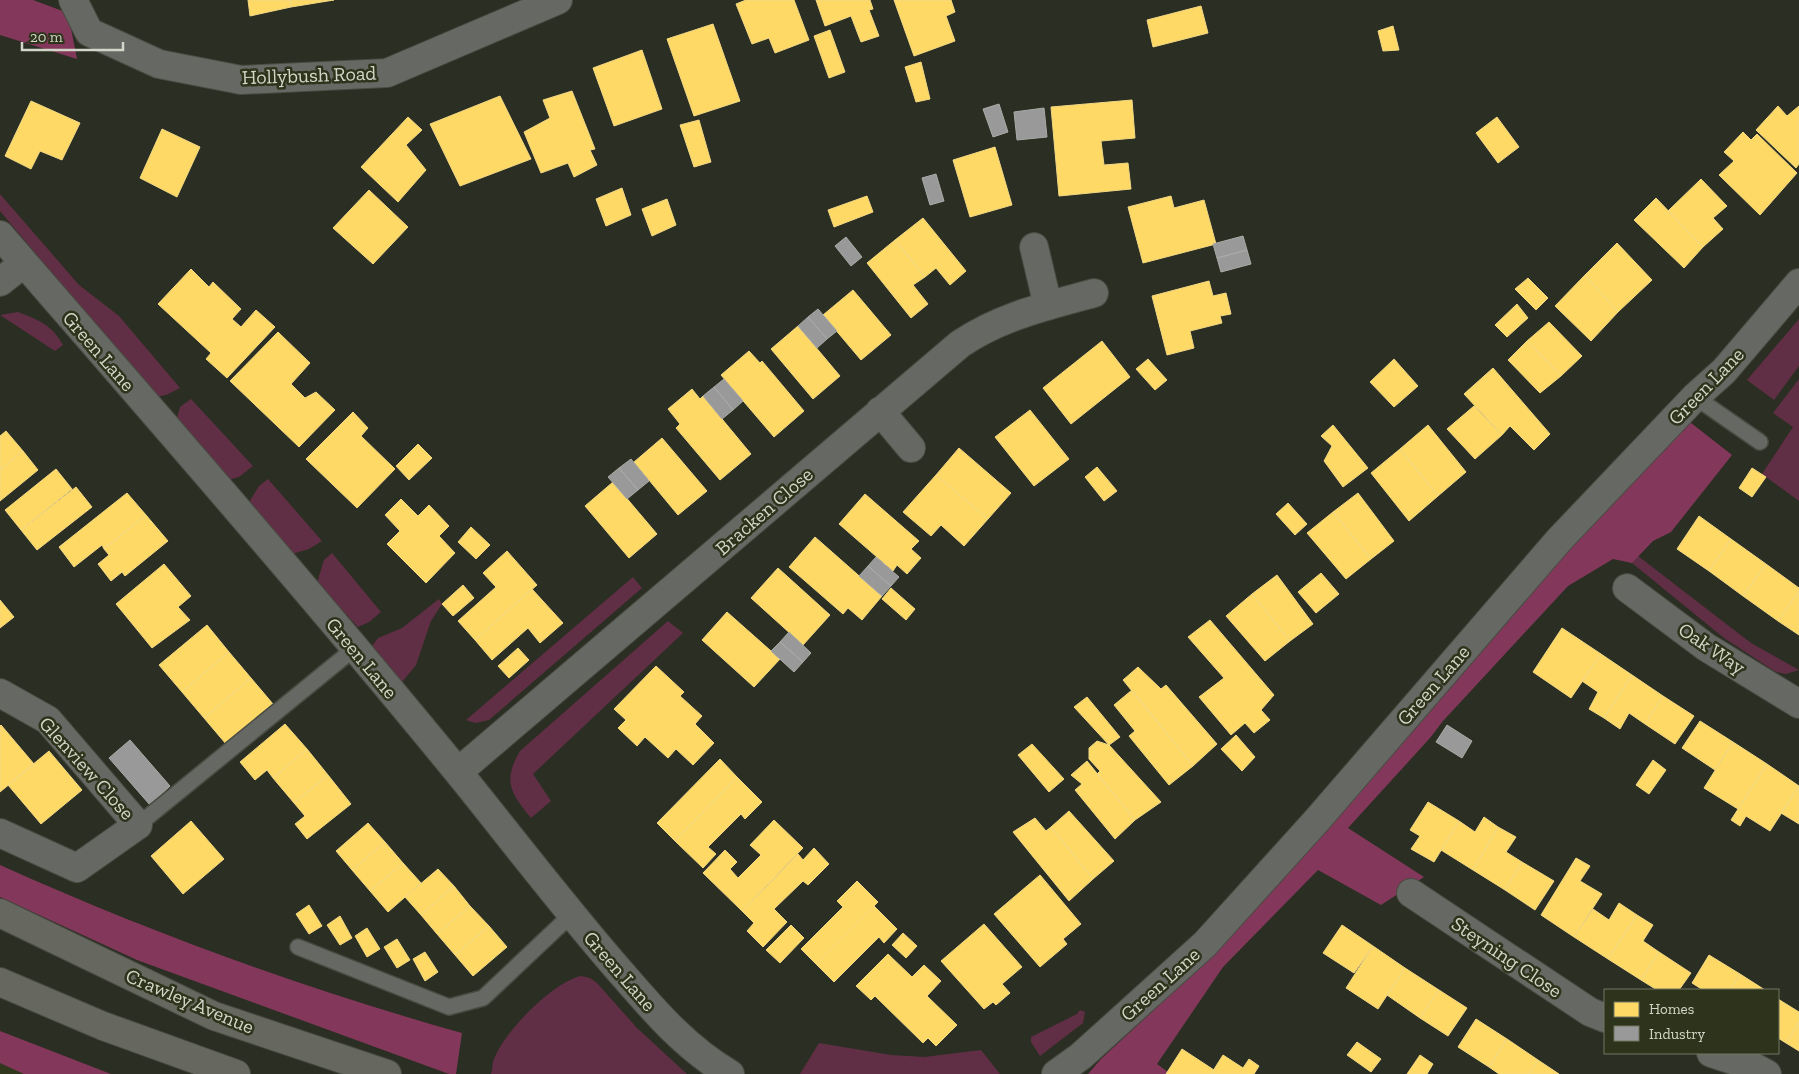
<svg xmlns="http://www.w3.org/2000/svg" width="1799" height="1074" viewBox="0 0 1799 1074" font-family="'Zilla Slab',serif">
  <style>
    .built { fill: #32381d }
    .green { fill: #612f45 }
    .forest { fill: #83385b }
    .homes { fill: #ffd966; stroke: #f2d883 }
    .industry { fill: #999; stroke: #aaaba7 }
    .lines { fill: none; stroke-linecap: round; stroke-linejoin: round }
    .lane-casing { stroke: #484b41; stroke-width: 18 }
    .street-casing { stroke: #484b41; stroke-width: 30 }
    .primary-casing { stroke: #484b41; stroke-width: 30 }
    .lane { stroke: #666863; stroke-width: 15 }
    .street { stroke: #666863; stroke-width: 28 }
    .primary { stroke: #666860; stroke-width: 28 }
    .labels { text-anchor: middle; stroke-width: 5; stroke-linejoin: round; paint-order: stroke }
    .street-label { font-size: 20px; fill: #d2d6c8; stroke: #2e341c }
  </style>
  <rect width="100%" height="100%" fill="#2b2e22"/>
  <!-- built -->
  <path class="built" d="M 0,1059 L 32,1074 L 0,1074 Z"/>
  <!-- green -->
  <path class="green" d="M 0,194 L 79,285 L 119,316 L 180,388 L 166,395 L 156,397 L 0,211 Z
    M 18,312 C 39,320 52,325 63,345 L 55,351 L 0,315 Z
    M 1799,319 L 1799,366 L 1774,400 L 1747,380 Z
    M 1799,379 L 1799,501 L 1762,474 L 1793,427 L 1773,413 Z
    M 191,399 L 253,466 L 239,477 L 228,480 L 176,422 L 180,407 Z
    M 268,479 L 322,541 L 309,549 L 292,554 L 248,504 L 259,486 Z
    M 332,553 L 381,612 L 369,622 L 358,627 L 317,583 L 324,560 Z
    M 1638,556 L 1751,643 L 1799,670 L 1786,674 L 1776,672 L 1724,638 L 1632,563 Z
    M 633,577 L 642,588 L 489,720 L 475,723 L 466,720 Z
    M 439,599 L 442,604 L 431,621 L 416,665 L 402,682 L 372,646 L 378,638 L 402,628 Z
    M 668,621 L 683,633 L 533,774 L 551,801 L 531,818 C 511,793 502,782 520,751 Z
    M 581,976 L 590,978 L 597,983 L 637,1028 L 687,1074 L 491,1074 C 493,1069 492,1063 494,1059 C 504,1032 553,982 581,976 Z
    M 1080,1010 L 1085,1012 L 1083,1023 L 1040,1056 L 1031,1042 L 1031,1037 L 1077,1014 Z
    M 819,1043 L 891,1055 L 924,1057 L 981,1050 L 1000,1074 L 800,1074 Z"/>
  <!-- forest -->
  <path class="forest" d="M 0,0 L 33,0 L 68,13 L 77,59 L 0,35 Z
    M 1686,419 L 1732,455 L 1671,532 L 1653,541 L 1632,563 L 1613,559 L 1568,586 L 1443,721 L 1430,738 L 1348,828 L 1424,877 L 1381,905 L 1318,870 L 1223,967 L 1157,1064 L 1168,1072 L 1166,1074 L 1088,1074 L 1101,1059 L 1156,1008 L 1256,903 L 1543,569 Z
    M 0,865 C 149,932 305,989 462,1033 L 456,1074 L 449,1074 L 137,960 L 0,897 Z
    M 0,1031 L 111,1074 L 24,1074 L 0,1063 Z"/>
  <!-- homes -->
  <path class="homes" d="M 248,0 L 290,0 L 291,7 L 250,16 Z
    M 290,0 L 334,0 L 291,7 Z
    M 746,0 L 794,0 L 809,40 L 775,53 L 769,38 L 752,44 L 736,4 Z
    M 816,0 L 870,0 L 873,9 L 869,10 L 879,36 L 861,42 L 851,16 L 825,26 Z
    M 894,0 L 951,0 L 955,12 L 946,16 L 955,41 L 914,56 Z
    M 1201,6 L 1208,33 L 1153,47 L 1147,20 Z
    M 713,24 L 740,101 L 694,116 L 667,39 Z
    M 1393,26 L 1399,50 L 1383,51 L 1378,31 Z
    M 830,30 L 845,72 L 829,78 L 814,36 Z
    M 642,50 L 662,109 L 614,126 L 593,68 Z
    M 921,62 L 930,99 L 916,102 L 905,67 Z
    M 572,91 L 595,149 L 590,150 L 597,165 L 574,177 L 568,163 L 541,173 L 524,132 L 550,118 L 543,100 Z
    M 500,96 L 531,159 L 460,186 L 430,124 Z
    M 1132,100 L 1135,138 L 1101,141 L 1104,165 L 1128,163 L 1131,189 L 1059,196 L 1051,107 Z
    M 31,101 L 80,123 L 62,160 L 40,151 L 31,169 L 5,156 Z
    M 1778,106 L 1787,116 L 1799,106 L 1799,164 L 1796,168 L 1756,130 Z
    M 408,117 L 422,130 L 406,145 L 426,170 L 398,202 L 361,167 Z
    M 1497,117 L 1519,147 L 1498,163 L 1476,133 Z
    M 699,120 L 711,162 L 694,167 L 680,125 Z
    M 162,129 L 200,147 L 177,197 L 140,178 Z
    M 1743,132 L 1751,140 L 1757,134 L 1797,173 L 1760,215 L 1719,175 L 1734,161 L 1724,152 Z
    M 995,147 L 1012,205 L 970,217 L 953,160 Z
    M 1701,179 L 1727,206 L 1713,218 L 1723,229 L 1703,247 L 1668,211 Z
    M 622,188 L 631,215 L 606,226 L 596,199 Z
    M 369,190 L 408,227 L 373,264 L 333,228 Z
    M 867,196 L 873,212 L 834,227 L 828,210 Z
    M 1171,196 L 1174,208 L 1204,200 L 1216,244 L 1143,263 L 1128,207 Z
    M 1656,198 L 1703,247 L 1684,268 L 1634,220 Z
    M 667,199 L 676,225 L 652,236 L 642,209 Z
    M 923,218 L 966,271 L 950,285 L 936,268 L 925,277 L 895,240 Z
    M 895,240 L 925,277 L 913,285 L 928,304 L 911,318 L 867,263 Z
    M 1617,243 L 1652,280 L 1618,312 L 1585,275 Z
    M 191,269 L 209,287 L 213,282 L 241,309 L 232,319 L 241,327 L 256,310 L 275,327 L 227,378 L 206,359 L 211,353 L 158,304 Z
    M 1585,275 L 1618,312 L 1591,341 L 1555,306 Z
    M 1528,278 L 1548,298 L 1536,310 L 1515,289 Z
    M 1209,281 L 1213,296 L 1226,293 L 1231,314 L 1220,316 L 1222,323 L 1190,331 L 1194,348 L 1167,355 L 1152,296 Z
    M 853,290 L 891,335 L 861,360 L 823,315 Z
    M 1517,304 L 1528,318 L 1507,337 L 1495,325 Z
    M 1549,322 L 1582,356 L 1561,376 L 1527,341 Z
    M 798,326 L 840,376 L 813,399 L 771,349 Z
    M 278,332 L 310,363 L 291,384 L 305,398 L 316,392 L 335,410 L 299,447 L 230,381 Z
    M 1102,341 L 1130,377 L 1071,424 L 1043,388 Z
    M 1527,341 L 1561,376 L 1540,393 L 1508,360 Z
    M 749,351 L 760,363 L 762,361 L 804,411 L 774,437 L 721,375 Z
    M 1148,359 L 1167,380 L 1155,390 L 1136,369 Z
    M 1394,359 L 1418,386 L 1394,407 L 1370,382 Z
    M 1493,368 L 1550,434 L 1534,450 L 1510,426 L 1502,435 L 1464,394 Z
    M 692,389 L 700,399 L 703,396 L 751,454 L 720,480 L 676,428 L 680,424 L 668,409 Z
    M 1474,406 L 1502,435 L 1475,459 L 1447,429 Z
    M 1030,410 L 1069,459 L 1034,486 L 995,437 Z
    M 353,412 L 368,428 L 361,436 L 395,469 L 357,508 L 306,459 Z
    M 1333,425 L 1368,468 L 1343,487 L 1324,461 L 1332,446 L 1321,436 Z
    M 1428,425 L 1466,472 L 1438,496 L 1400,449 Z
    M 6,431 L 23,451 L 0,470 L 0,436 Z
    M 662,438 L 707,491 L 678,515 L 634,462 Z
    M 418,444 L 432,458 L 409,480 L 396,466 Z
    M 959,448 L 1011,493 L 988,519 L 936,475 Z
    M 1400,449 L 1438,496 L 1409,521 L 1371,473 Z
    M 23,451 L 38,470 L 0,501 L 0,470 Z
    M 1097,467 L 1117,491 L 1104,501 L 1085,477 Z
    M 1752,468 L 1766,477 L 1752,497 L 1739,488 Z
    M 56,469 L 72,489 L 21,530 L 5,510 Z
    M 936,475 L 988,519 L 964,546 L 941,525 L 931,536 L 903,512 Z
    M 613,482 L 657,534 L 629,558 L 585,506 Z
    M 76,487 L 92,507 L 37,550 L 21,530 Z
    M 127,493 L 146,515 L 104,549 L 102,545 L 74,567 L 59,547 Z
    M 1358,493 L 1394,541 L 1371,559 L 1333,512 Z
    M 865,494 L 919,541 L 911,549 L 921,558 L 907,574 L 897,565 L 893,571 L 839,524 Z
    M 401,499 L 418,516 L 429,505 L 449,526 L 439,536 L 455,553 L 426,583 L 387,544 L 400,531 L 385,515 Z
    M 1288,503 L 1307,524 L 1295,535 L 1276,514 Z
    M 1333,512 L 1371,559 L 1346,579 L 1307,533 Z
    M 146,515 L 168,541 L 125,576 L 122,572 L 111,581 L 98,564 L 109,555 L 104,549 Z
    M 1699,516 L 1731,539 L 1709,571 L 1677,549 Z
    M 471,527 L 490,545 L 476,559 L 458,542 Z
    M 815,537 L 882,596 L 862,620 L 848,608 L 843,614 L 789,567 Z
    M 1731,539 L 1766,564 L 1743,596 L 1709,571 Z
    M 507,551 L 537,585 L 475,640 L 458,621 L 496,587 L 483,573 Z
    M 164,564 L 191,596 L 178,607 L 190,620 L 152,648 L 116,604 Z
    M 1766,564 L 1799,588 L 1799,591 L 1778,621 L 1743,596 Z
    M 778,568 L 830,615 L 803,645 L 751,598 Z
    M 1321,573 L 1339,594 L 1316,613 L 1298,592 Z
    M 1277,575 L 1313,624 L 1290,641 L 1252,594 Z
    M 463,585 L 474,598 L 453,616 L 442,604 Z
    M 891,588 L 915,609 L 906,620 L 882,599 Z
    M 532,589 L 563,623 L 540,643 L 528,628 L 492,660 L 475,640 Z
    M 1799,591 L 1799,635 L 1778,621 Z
    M 1252,594 L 1290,641 L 1265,661 L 1226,616 Z
    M 0,600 L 14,617 L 0,628 Z
    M 727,612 L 780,659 L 754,687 L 702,640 Z
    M 1210,620 L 1274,695 L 1261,710 L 1270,720 L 1254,733 L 1245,723 L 1231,735 L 1199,697 L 1224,678 L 1188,637 Z
    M 207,625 L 229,652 L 182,692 L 159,665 Z
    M 1562,628 L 1601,654 L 1571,698 L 1533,672 Z
    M 518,648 L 529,660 L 509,678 L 498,666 Z
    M 229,652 L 251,678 L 204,718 L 182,692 Z
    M 1601,654 L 1632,675 L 1604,718 L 1589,709 L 1598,692 L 1582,681 Z
    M 656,666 L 684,692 L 680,696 L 702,716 L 695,724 L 714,743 L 693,765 L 676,749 L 668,758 L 645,737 L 637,746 L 618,728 L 626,720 L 614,709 Z
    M 1138,667 L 1161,689 L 1166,685 L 1217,744 L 1193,766 L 1123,680 Z
    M 1632,675 L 1663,696 L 1645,724 L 1629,713 L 1620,729 L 1604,718 Z
    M 251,678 L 273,704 L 226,744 L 204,718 Z
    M 1132,690 L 1193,766 L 1169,785 L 1129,736 L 1135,731 L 1114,705 Z
    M 1663,696 L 1694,716 L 1675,744 L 1645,724 Z
    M 1087,697 L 1120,737 L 1109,745 L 1074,707 Z
    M 1700,721 L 1733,742 L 1715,770 L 1682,748 Z
    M 285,724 L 307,749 L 273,778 L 267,770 L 255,780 L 240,762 Z
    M 1,725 L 34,764 L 0,792 L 0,726 Z
    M 1236,735 L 1255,757 L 1242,771 L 1221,749 Z
    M 1097,741 L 1109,745 L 1161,802 L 1135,820 L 1097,774 L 1100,771 L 1089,759 L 1089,748 Z
    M 1733,742 L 1767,764 L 1738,809 L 1704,788 Z
    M 1032,744 L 1064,779 L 1049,792 L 1018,755 Z
    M 307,749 L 328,775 L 294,803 L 273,778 Z
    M 49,751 L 82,790 L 41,824 L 8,785 Z
    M 720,759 L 737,777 L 675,841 L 657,823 Z
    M 1653,760 L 1666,770 L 1649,794 L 1636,785 Z
    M 1087,761 L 1135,820 L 1115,839 L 1075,790 L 1082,784 L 1071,775 Z
    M 1767,764 L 1799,786 L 1770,831 L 1746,816 L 1740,826 L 1731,820 Z
    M 328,775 L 351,804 L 307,839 L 295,824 L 305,816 L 294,803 Z
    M 737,777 L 762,802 L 745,819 L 741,814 L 708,847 L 716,854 L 703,868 L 675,841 Z
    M 1799,786 L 1799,824 L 1781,813 Z
    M 1428,802 L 1459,821 L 1434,862 L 1411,849 L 1420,836 L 1410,830 Z
    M 1069,811 L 1114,861 L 1093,879 L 1051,827 Z
    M 1484,817 L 1498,827 L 1473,870 L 1441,850 L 1459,821 L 1475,832 Z
    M 1035,818 L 1046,831 L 1051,827 L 1093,879 L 1069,901 L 1013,832 Z
    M 774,820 L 803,848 L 742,911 L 703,873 L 725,850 L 737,862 L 730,869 L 738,878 L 761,855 L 750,845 Z
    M 191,821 L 224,859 L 183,894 L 151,856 Z
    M 368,823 L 385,842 L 352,870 L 336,851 Z
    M 1498,827 L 1516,837 L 1506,852 L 1522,862 L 1505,890 L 1473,870 Z
    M 385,842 L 403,863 L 370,891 L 352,870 Z
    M 814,848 L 829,864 L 808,885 L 803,881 L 774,909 L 787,922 L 763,947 L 747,931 L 754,923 L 742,911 L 798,854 L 803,860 Z
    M 1576,858 L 1590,866 L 1580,881 L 1602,894 L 1574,937 L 1541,915 Z
    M 1522,862 L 1554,881 L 1535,910 L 1505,890 Z
    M 403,863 L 421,883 L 388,912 L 370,891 Z
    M 438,869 L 454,886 L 421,915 L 405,897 Z
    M 1040,875 L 1081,924 L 1063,939 L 1067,944 L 1040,967 L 994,914 Z
    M 857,881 L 878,902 L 816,964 L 801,949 L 843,907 L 837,901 Z
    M 454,886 L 470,906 L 437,934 L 421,915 Z
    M 1619,903 L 1637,915 L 1608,959 L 1574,937 L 1593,909 L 1609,920 Z
    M 309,905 L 322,926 L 309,934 L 296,914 Z
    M 470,906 L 489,926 L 455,955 L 437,934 Z
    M 874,906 L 897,929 L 884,943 L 879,937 L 834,982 L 816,964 Z
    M 1637,915 L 1653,925 L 1643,941 L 1659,952 L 1641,980 L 1608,959 Z
    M 340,916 L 352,938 L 340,945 L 327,925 Z
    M 984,924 L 1022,967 L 1002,984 L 1010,993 L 996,1005 L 993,1002 L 984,1009 L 941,961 Z
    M 791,925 L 804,938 L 780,963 L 766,950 Z
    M 1342,925 L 1373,946 L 1354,973 L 1323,953 Z
    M 489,926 L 507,947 L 473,976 L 455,955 Z
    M 367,928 L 380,949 L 367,957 L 355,936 Z
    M 903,933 L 917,946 L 906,958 L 892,945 Z
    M 397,939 L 410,960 L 397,968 L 384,947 Z
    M 1373,946 L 1405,968 L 1378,1009 L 1346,988 Z
    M 425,952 L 438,972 L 425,981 L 413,959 Z
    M 1659,952 L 1691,973 L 1679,990 L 1657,990 L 1641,980 Z
    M 888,954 L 912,977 L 924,965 L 941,981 L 927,996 L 957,1025 L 936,1046 L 928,1038 L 923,1043 L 875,996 L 871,1000 L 856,986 Z
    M 1709,955 L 1740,974 L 1730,990 L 1703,990 L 1692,983 Z
    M 1405,968 L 1439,990 L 1420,1018 L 1387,995 Z
    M 1740,974 L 1765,990 L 1730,990 Z
    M 1439,990 L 1467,1008 L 1448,1036 L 1420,1018 Z
    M 1778,999 L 1799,1012 L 1799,1022 L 1786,1043 L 1778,1038 Z
    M 1476,1019 L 1507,1039 L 1489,1067 L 1458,1047 Z
    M 1799,1022 L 1799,1051 L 1786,1043 Z
    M 1507,1039 L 1538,1060 L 1529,1074 L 1499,1074 L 1489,1067 Z
    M 1357,1042 L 1381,1059 L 1371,1072 L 1347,1055 Z
    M 1182,1049 L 1214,1070 L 1211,1074 L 1166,1074 Z
    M 1223,1055 L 1243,1068 L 1249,1059 L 1259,1066 L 1254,1074 L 1211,1074 Z
    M 1420,1055 L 1433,1064 L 1427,1074 L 1407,1074 Z
    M 1538,1060 L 1559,1074 L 1529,1074 Z"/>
  <!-- industry -->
  <path class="industry" d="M 999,104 L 1008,132 L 993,137 L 983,109 Z
    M 1044,108 L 1047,137 L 1017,140 L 1014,112 Z
    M 936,174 L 944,201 L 930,205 L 922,178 Z
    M 1243,236 L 1247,250 L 1217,258 L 1213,244 Z
    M 846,237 L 862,257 L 851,266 L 835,246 Z
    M 1247,250 L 1251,264 L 1221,272 L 1217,258 Z
    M 818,309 L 837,331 L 827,339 L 808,317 Z
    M 808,317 L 827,339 L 817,348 L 798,326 Z
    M 724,379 L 743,401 L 733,410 L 714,387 Z
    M 714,387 L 733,410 L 722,419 L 703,396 Z
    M 631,459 L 649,481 L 638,490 L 619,468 Z
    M 619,468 L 638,490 L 627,499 L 608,477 Z
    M 876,557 L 899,577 L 891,586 L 868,566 Z
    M 868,566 L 891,586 L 882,596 L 859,576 Z
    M 789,632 L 811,653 L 803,662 L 780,642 Z
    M 780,642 L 803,662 L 794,672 L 771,651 Z
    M 1447,725 L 1472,741 L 1462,758 L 1436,742 Z
    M 130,740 L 170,786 L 150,805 L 109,758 Z"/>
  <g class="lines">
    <!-- lane casing -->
    <g class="lane-casing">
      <path id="lane" d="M 1695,397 L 1760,442
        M 138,825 L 355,648
        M 298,947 L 449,1007 L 483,998 L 571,915"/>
    </g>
    <!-- street casing -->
    <g class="street-casing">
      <path id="street" d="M 73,0 L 89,32 L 159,64 L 241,80 L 387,73 L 558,0
        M 0,235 C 154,413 309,590 458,772 C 513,840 566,910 624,976 C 656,1013 687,1049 730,1074
        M 1034,247 L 1048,306
        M 0,282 L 24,263
        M 880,411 L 911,448
        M 1627,588 L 1706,647 L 1799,704
        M 0,693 L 48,720 L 138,825 L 77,868 L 0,833
        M 458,772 L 960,344 C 1001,316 1047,306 1094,293
        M 1411,893 L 1590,1012 L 1605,1018
        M 1711,1053 L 1754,1067 L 1767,1074
        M 1056,1074 L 1081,1056 L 1205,944 L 1318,819 L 1559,540 L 1695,397 L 1724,371 L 1799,283"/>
    </g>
    <!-- primary casing -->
    <g class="primary-casing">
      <path id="primary" d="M 0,913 L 214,1016 L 387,1074
        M 0,982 L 103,1026 L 236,1074"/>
    </g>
    <!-- lane -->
    <use href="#lane" class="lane"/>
    <!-- street -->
    <use href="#street" class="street"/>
    <!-- primary -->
    <use href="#primary" class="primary"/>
  </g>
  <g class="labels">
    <!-- street labels -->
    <g class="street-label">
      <text transform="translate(309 75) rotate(-2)" y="7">Hollybush Road</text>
      <text transform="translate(99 351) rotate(49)" y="7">Green Lane</text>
      <text transform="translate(1706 386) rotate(-46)" y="7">Green Lane</text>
      <text transform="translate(764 511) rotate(-41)" y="7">Bracken Close</text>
      <text transform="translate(1712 648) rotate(34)" y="7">Oak Way</text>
      <text transform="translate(362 658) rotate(50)" y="7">Green Lane</text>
      <text transform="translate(1433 685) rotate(-49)" y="7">Green Lane</text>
      <text transform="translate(87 768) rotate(48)" y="7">Glenview Close</text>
      <text transform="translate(1507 957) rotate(34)" y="7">Steyning Close</text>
      <text transform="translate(620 971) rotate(49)" y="7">Green Lane</text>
      <text transform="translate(1160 984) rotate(-42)" y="7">Green Lane</text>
      <text transform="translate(190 1001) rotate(23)" y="7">Crawley Avenue</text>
    </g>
  </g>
  <!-- legend -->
  <rect x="1604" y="989" width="175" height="65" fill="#2e341c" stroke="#707561"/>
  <rect x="1614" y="1002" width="25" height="15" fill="#ffd966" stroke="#707561"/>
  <text x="1649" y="1014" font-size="15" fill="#d2d6c8">Homes</text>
  <rect x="1614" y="1026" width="25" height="15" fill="#999999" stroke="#707561"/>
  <text x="1649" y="1039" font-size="15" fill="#d2d6c8">Industry</text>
  <!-- scale -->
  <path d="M22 42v8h101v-8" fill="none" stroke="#d2d6c8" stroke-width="2.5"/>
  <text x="30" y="42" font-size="15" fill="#d2d6c8" stroke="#2e341c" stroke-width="4" paint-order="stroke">20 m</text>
</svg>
